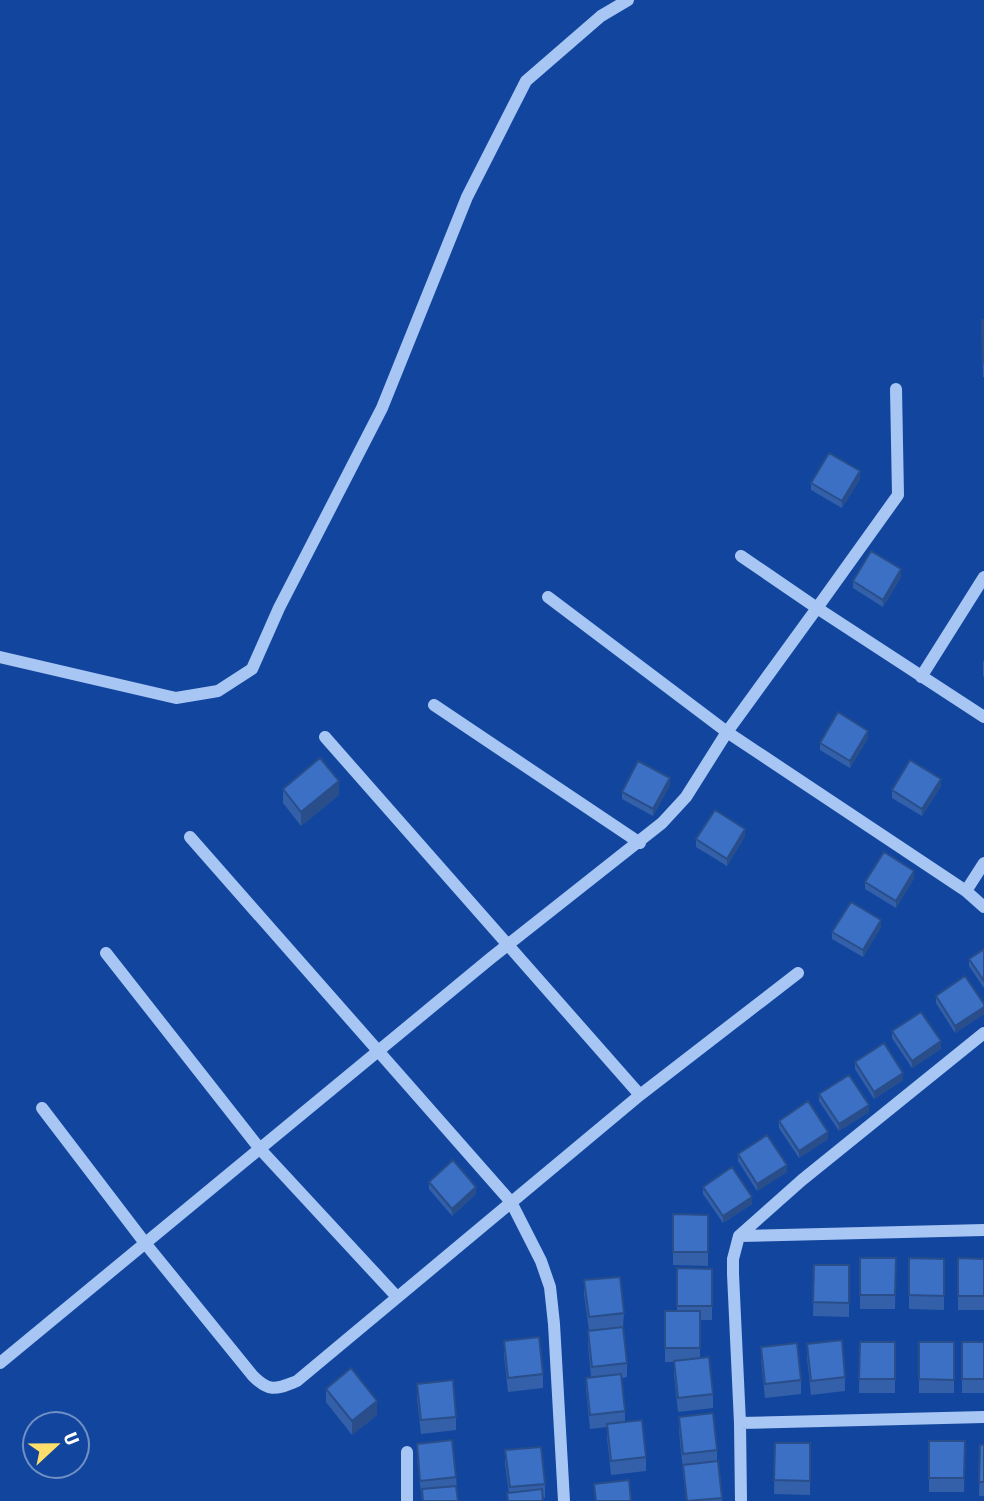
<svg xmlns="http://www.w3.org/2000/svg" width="984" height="1501" viewBox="0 0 984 1501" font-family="'Fira Sans Condensed',sans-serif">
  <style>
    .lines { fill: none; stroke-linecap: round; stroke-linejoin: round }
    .minor { stroke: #a8c6f4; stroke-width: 12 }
    .wall { fill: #3360a9 }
    .shaded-wall { fill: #294e8a }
    .building { fill: #3b70c5; stroke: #294e8a; stroke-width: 2 }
  </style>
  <rect width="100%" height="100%" fill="#12469e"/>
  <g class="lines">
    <!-- minor -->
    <path class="minor" d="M 741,556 L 817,608 L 898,495 L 896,389
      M 548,597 L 727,732 L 966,891 L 984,863
      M 0,657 L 176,698 L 218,691 L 252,669 L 279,608 L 382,408 L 467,197 L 526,81 L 601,16 L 628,0
      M 921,677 L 984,577
      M 434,705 L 640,843
      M 325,737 L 640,1095
      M 190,837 L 511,1202 L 541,1261 L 550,1287 L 554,1324 L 564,1501
      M 966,891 L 984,907
      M 106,953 L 260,1149 L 397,1297
      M 42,1108 L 145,1243 L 253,1376 C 270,1393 276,1389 297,1381 L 640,1095 L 798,973
      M 739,1236 L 984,1230
      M 0,1363 L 491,958 L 662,823 L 686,797 L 727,732 L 817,608 L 984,717
      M 740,1423 L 984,1417
      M 407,1501 L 407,1452
      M 741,1501 L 740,1423 L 733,1274 L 733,1259 L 739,1236 L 802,1180 L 984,1033"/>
  </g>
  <!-- wall -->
  <path class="wall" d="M 982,320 L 984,320 L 984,377 L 983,377 Z
    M 860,479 L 842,508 L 811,490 L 811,483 Z
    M 901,577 L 883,607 L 853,588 L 853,581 Z
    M 984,660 L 984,677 L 983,676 L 983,662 Z
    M 868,738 L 850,768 L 820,750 L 820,743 Z
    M 670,785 L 653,816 L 622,799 L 622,792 Z
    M 941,786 L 922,816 L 892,798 L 892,790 Z
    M 283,789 L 339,795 L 301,826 L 283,803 Z
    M 745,836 L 727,866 L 696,847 L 696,839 Z
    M 914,878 L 896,908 L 865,889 L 865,882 Z
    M 881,927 L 863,957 L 832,939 L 832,932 Z
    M 984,949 L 984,988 L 969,966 L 969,959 Z
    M 936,996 L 984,1004 L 984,1014 L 955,1033 L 936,1003 Z
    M 892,1031 L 941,1049 L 912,1068 L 892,1038 Z
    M 855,1062 L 903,1080 L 874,1099 L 855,1069 Z
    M 819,1094 L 869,1112 L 839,1131 L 819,1101 Z
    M 779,1121 L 828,1139 L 799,1158 L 779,1128 Z
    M 738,1154 L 787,1172 L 757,1191 L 738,1161 Z
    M 429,1182 L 476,1194 L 452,1216 L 429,1189 Z
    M 703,1187 L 752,1204 L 723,1223 L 703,1194 Z
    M 673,1214 L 708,1215 L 708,1266 L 673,1265 Z
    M 860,1258 L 896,1258 L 895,1309 L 860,1309 Z
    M 909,1258 L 944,1259 L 944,1310 L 909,1309 Z
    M 958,1258 L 984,1259 L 984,1310 L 958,1310 Z
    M 814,1265 L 849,1265 L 849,1317 L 813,1316 Z
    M 677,1268 L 712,1269 L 712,1320 L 700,1320 L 700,1358 L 713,1394 L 713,1408 L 678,1412 L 674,1375 L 674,1362 L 665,1362 L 665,1311 L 677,1311 Z
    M 584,1280 L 624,1313 L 623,1327 L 627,1363 L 627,1377 L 622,1378 L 625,1411 L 625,1422 L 646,1457 L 646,1471 L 611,1475 L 607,1438 L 607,1427 L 590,1429 L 586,1391 L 586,1378 L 591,1377 L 588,1344 L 588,1331 L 589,1330 L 584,1294 Z
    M 504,1341 L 543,1374 L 543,1388 L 508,1392 L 504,1355 Z
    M 860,1342 L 895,1342 L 895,1393 L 859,1393 Z
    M 919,1342 L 954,1342 L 954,1393 L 919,1393 Z
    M 962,1342 L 984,1342 L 984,1393 L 962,1393 Z
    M 807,1344 L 845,1377 L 845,1391 L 811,1395 L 807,1358 Z
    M 761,1347 L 801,1380 L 801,1394 L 765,1398 L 761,1360 Z
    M 417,1384 L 456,1417 L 456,1430 L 421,1434 L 417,1398 Z
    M 326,1389 L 377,1415 L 352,1435 L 326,1402 Z
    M 679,1417 L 717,1450 L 717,1462 L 718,1461 L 722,1501 L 686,1501 L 679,1431 Z
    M 929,1441 L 965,1441 L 964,1492 L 929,1492 Z
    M 775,1443 L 810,1443 L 810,1495 L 774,1494 Z
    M 417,1444 L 456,1477 L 458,1501 L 422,1501 L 417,1458 Z
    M 980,1445 L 984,1445 L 984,1496 L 979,1496 Z
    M 505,1450 L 545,1484 L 545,1498 L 543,1498 L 543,1501 L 507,1501 L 507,1493 L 509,1493 L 505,1464 Z"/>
  <!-- shaded-wall -->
  <path class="shaded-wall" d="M 860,471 L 860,479 L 842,508 L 842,501 Z
    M 901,569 L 901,577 L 883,607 L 883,600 Z
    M 868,731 L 868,738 L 850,768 L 850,761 Z
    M 670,778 L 670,785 L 653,816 L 653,809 Z
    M 941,779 L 941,786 L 922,816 L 922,809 Z
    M 339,781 L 339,795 L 301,826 L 301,812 Z
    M 745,829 L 745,836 L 727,866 L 727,859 Z
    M 914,871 L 914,878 L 896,908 L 896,901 Z
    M 881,920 L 881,927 L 863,957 L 863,950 Z
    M 984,1007 L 984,1014 L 955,1033 L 955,1026 Z
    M 941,1041 L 941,1049 L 912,1068 L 912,1061 Z
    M 903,1073 L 903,1080 L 874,1099 L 874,1092 Z
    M 869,1105 L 869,1112 L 839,1131 L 839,1124 Z
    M 828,1132 L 828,1139 L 799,1158 L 799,1151 Z
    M 787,1165 L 787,1172 L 757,1191 L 757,1184 Z
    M 476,1187 L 476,1194 L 452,1216 L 452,1209 Z
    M 752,1197 L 752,1204 L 723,1223 L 723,1216 Z
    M 377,1401 L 377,1415 L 352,1435 L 352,1421 Z"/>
  <!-- building -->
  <path class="building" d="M 982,320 L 984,320 L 984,363 L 983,363 Z
    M 829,453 L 860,471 L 842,501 L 811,483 Z
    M 871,551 L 901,569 L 883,600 L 853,581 Z
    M 838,712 L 868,731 L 850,761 L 820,743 Z
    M 320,758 L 339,781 L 301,812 L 283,789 Z
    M 910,760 L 941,779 L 922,809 L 892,790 Z
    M 638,761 L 670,778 L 653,809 L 622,792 Z
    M 715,810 L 745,829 L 727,859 L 696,839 Z
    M 884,852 L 914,871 L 896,901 L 865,882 Z
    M 851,902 L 881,920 L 863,950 L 832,932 Z
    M 984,949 L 984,981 L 969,959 Z
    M 965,976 L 984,1004 L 984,1007 L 955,1026 L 936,996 Z
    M 921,1012 L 941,1041 L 912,1061 L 892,1031 Z
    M 884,1043 L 903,1073 L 874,1092 L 855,1062 Z
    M 849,1075 L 869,1105 L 839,1124 L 819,1094 Z
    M 808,1101 L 828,1132 L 799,1151 L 779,1121 Z
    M 767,1135 L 787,1165 L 757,1184 L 738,1154 Z
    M 453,1160 L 476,1187 L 452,1209 L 429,1182 Z
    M 732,1167 L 752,1197 L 723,1216 L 703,1187 Z
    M 673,1214 L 708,1215 L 708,1252 L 673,1252 Z
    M 860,1258 L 896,1258 L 895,1295 L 860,1295 Z
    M 909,1258 L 944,1259 L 944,1296 L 909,1295 Z
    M 958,1258 L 984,1259 L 984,1296 L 958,1296 Z
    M 814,1265 L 849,1265 L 849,1303 L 813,1302 Z
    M 677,1268 L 712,1269 L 712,1306 L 677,1306 Z
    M 620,1277 L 624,1313 L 589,1317 L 584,1280 Z
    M 665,1311 L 700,1311 L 700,1348 L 665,1348 Z
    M 623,1327 L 627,1363 L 592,1367 L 588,1331 Z
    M 539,1337 L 543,1374 L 508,1378 L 504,1341 Z
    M 842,1340 L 845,1377 L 811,1381 L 807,1344 Z
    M 860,1342 L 895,1342 L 895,1379 L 859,1379 Z
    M 919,1342 L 954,1342 L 954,1380 L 919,1379 Z
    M 962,1342 L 984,1342 L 984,1379 L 962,1379 Z
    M 797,1343 L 801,1380 L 765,1384 L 761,1347 Z
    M 709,1357 L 713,1394 L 678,1398 L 674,1361 Z
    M 351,1368 L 377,1401 L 352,1421 L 326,1389 Z
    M 621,1374 L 625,1411 L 590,1415 L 586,1378 Z
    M 453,1380 L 456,1417 L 421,1420 L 417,1384 Z
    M 713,1413 L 717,1450 L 683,1454 L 679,1417 Z
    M 642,1420 L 646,1457 L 611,1461 L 607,1424 Z
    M 452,1440 L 456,1477 L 420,1481 L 417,1444 Z
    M 929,1441 L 965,1441 L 964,1478 L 929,1478 Z
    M 775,1443 L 810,1443 L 810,1481 L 774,1480 Z
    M 980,1445 L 984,1445 L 984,1482 L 979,1482 Z
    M 541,1447 L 545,1484 L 510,1487 L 505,1450 Z
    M 718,1461 L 722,1498 L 687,1501 L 683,1465 Z
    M 629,1480 L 631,1501 L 596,1501 L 594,1484 Z
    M 456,1486 L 458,1501 L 423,1501 L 422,1489 Z
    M 542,1489 L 543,1501 L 508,1501 L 507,1493 Z"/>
  <!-- north arrow -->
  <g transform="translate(56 1445) rotate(68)"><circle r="33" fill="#12469e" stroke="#7190c5" stroke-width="2"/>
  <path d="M0-5L12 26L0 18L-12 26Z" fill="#ffde6c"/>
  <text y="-10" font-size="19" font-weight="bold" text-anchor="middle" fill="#ffffff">U</text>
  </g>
</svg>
